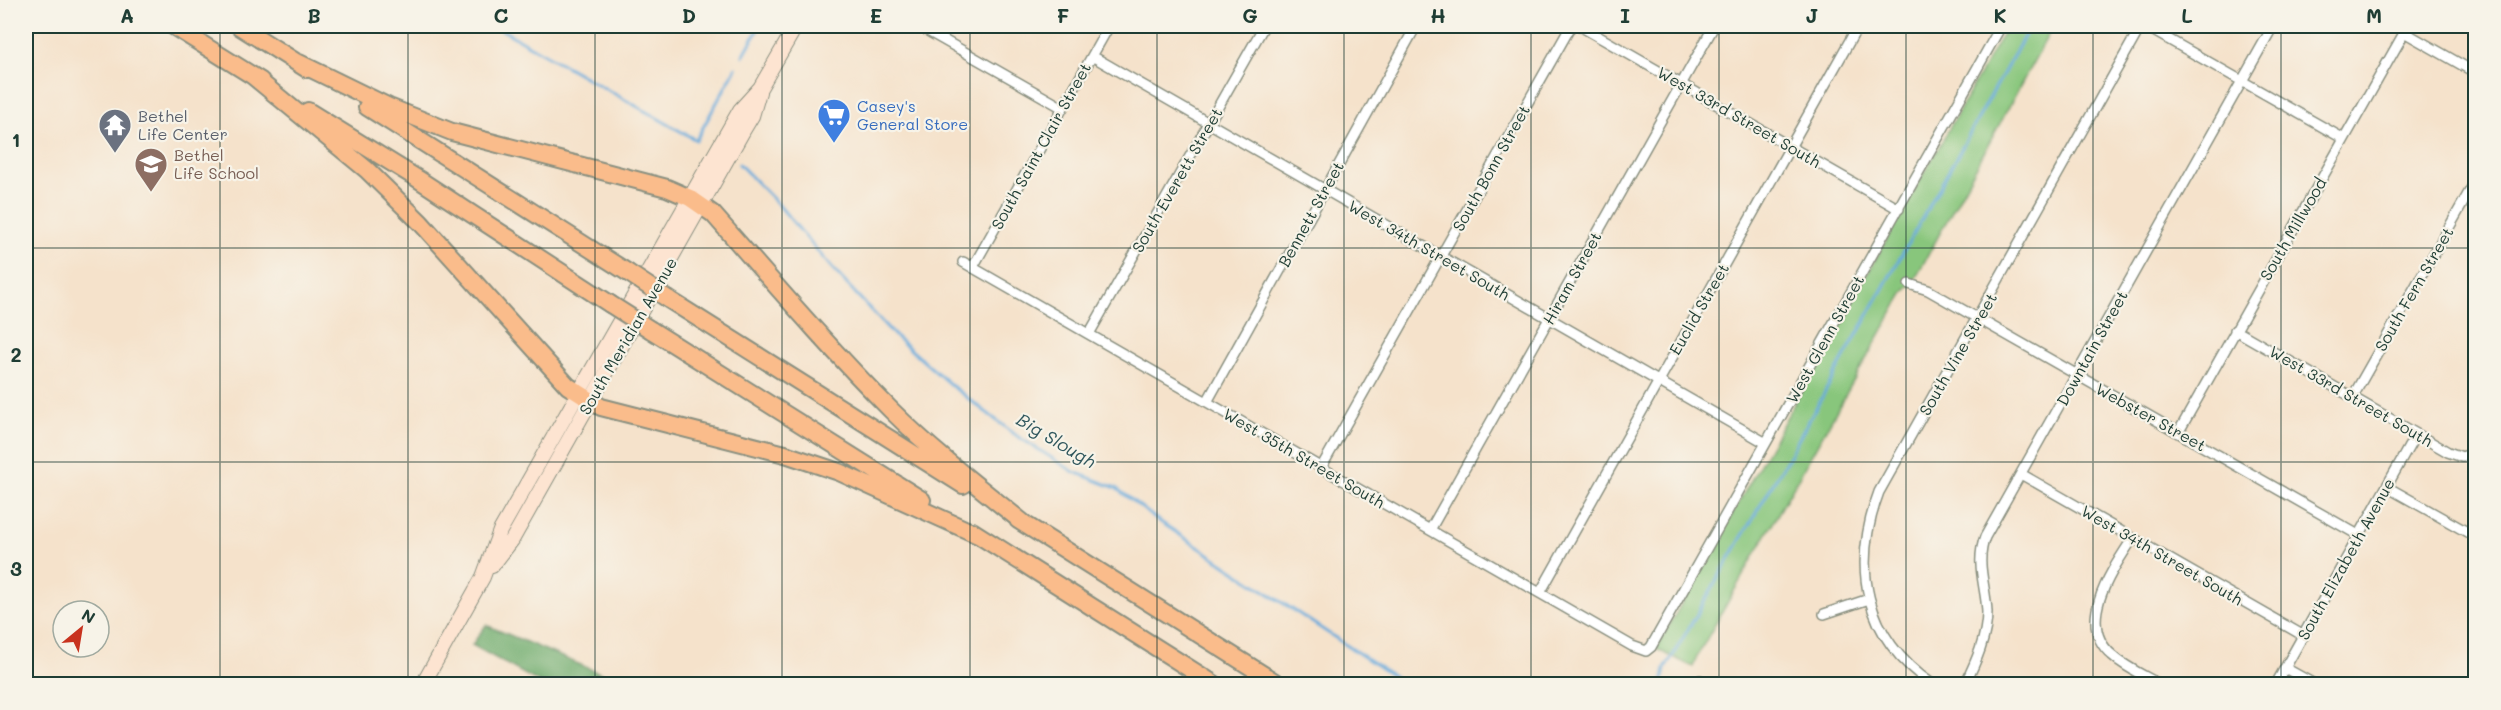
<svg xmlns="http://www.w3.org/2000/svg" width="2501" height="710" viewBox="0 0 2501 710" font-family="Mali,sans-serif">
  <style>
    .green { fill: #88c67c; stroke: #548258; stroke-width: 1.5 }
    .forest { fill: #6eab6c; stroke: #467450; stroke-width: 1.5 }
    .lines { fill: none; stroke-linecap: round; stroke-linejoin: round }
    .stream { stroke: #66aadb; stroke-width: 3 }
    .minor-casing { stroke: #8a9080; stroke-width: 12 }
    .secondary-casing { stroke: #8a9080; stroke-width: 16 }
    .motorway-casing { stroke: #8a9080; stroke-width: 20 }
    .minor { stroke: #fff; stroke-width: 9 }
    .secondary { stroke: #fde4d1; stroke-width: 14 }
    .motorway { stroke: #fabc8b; stroke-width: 16 }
    .motorway-bridge-casing { stroke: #8a9080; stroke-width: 20; stroke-linecap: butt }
    .motorway-bridge { stroke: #fabc8b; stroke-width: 16 }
    .grid { fill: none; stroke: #1f3d34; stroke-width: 1.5; stroke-opacity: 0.55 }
    .labels { text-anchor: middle; stroke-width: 4.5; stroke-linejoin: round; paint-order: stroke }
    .shop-label { font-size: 16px; fill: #366cbe; stroke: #f7f3e8; text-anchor: start }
    .worship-label { font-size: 16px; fill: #5b616d; stroke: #f7f3e8; text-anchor: start }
    .street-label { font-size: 16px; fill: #1f3d34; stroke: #f7f3e8 }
    .education-label { font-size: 16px; fill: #785e54; stroke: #f7f3e8; text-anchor: start }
    .water-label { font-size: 18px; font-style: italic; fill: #31585e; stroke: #f7f3e8 }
    .neatline { fill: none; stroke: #1f3d34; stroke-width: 2 }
    .grid-label { font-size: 20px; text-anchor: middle; font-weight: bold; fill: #1f3d34 }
  </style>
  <rect width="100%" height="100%" fill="#f7f3e8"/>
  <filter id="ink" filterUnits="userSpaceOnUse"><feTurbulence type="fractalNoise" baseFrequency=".0167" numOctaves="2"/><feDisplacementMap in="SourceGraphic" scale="12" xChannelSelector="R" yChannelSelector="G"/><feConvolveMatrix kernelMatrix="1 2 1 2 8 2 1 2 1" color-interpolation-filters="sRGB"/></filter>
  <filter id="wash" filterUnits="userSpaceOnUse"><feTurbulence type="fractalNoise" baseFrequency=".008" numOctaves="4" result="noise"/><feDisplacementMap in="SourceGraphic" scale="24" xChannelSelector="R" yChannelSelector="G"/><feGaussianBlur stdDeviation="1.35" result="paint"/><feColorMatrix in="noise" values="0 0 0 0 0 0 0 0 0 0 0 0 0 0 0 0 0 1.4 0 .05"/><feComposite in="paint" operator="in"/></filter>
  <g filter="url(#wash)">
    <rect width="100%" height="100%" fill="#f5e2cb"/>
    <!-- green -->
    <path class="green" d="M 2007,26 L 2053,26 L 1915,279 L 1903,294 L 1696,658 L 1693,667 L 1656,649 Z"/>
    <!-- forest -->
    <path class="forest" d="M 486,625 L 626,684 L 542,684 L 472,645 Z"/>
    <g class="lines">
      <!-- stream -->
      <path class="stream" d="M 495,26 L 696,140 L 736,68
        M 743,56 L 760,26
        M 739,164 L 777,203 L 831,267 L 894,335 L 952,386 L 1017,436 L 1074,472 L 1116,488 L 1156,519 L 1405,684
        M 1662,684 L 1665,669 L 1784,465 L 2030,26"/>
    </g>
  </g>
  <g filter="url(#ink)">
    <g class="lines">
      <!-- minor casing -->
      <g class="minor-casing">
        <path id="minor" d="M 919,26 L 1063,108
          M 1580,26 L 1899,209
          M 2145,26 L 2344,139
          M 2404,32 L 2476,73
          M 1092,56 L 1766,443
          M 963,262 L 1632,646 L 1646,651 L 1651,647 L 2001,26
          M 973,267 L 1109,26
          M 1909,284 L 1928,290 L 2360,536
          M 2235,330 L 2448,452 L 2462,457 L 2476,452
          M 1089,334 L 1264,26
          M 2352,398 L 2476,180
          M 1207,402 L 1416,26
          M 2178,433 L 2408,26
          M 1321,468 L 1571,26
          M 2021,474 L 2304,636
          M 2387,487 L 2476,537
          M 1430,530 L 1714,26
          M 2133,538 C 2113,569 2074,623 2112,655 C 2126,668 2143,675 2159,684
          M 1540,593 L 1858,26
          M 1824,614 L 1869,599
          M 2285,668 L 2314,684
          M 1700,680 L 1701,684
          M 1932,684 C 1864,637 1851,567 1879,492 L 2141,26
          M 1965,684 C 1976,662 1987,637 1987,612 C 1986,586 1975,563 1985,537 L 2273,26
          M 2276,684 L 2416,434"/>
      </g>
      <!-- secondary casing -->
      <g class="secondary-casing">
        <path id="secondary" d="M 492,566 L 512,540 L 743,131 L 752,116 L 759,92
          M 423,684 L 483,577 L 500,531 L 740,110 L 760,88 L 796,26"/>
      </g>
      <!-- motorway casing -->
      <g class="motorway-casing">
        <path id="motorway" d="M 173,26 L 261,81
          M 239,26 L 307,69
          M 299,63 L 389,107 L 452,132 L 667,188 L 690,198 L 713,214 C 771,280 829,348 891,410 C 933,452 980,488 1026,525
          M 253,76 L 367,170 L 421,223 L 568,386 L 601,407 L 785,454 L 839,472 L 980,536
          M 367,107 L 627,272
          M 308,111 L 418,179 L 610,304
          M 668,299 L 963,485
          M 651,330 L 922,500
          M 1018,520 L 1278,684
          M 972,531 L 1214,684"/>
      </g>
      <!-- minor -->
      <use href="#minor" class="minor"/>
      <!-- secondary -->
      <use href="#secondary" class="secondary"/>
      <!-- motorway -->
      <use href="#motorway" class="motorway"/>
      <!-- motorway-bridge casing -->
      <g class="motorway-bridge-casing">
        <path id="motorway-bridge" d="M 627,272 L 668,299
          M 610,304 L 651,330"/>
      </g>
      <!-- motorway-bridge -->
      <use href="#motorway-bridge" class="motorway-bridge"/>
    </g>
  </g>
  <!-- grid -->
  <path class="grid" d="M 220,26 L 220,684M 408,26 L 408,684M 595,26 L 595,684M 782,26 L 782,684M 970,26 L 970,684M 1157,26 L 1157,684M 1344,26 L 1344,684M 1531,26 L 1531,684M 1719,26 L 1719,684M 1906,26 L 1906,684M 2093,26 L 2093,684M 2281,26 L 2281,684M 26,248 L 2476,248M 26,462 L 2476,462"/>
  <!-- icons -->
  <defs>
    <g id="supermarket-pin" transform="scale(1.725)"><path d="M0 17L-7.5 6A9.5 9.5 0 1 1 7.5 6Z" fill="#3f7fe0" stroke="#f7f3e8"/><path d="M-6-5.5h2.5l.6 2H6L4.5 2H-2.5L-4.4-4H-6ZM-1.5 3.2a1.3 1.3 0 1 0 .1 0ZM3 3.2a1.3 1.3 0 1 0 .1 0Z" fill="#fff"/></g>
    <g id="temple-pin" transform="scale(1.725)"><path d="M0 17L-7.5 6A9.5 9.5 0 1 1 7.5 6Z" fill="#6b7280" stroke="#f7f3e8"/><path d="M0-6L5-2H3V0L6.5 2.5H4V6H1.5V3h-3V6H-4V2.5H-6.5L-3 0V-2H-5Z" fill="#fff"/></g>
    <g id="school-pin" transform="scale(1.725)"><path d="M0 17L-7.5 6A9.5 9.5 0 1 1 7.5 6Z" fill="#8d6e63" stroke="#f7f3e8"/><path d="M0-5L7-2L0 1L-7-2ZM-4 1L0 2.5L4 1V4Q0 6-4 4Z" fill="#fff"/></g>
  </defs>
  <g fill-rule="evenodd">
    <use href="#supermarket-pin" x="834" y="115"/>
    <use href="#temple-pin" x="115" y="125"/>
    <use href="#school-pin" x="151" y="164"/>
  </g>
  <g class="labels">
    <!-- shop labels -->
    <g class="shop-label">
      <text x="857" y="112">Casey's<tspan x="857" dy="18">General Store</tspan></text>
    </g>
    <!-- worship labels -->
    <g class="worship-label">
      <text x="138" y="122">Bethel<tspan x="138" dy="18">Life Center</tspan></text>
    </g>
    <!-- street labels -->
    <g class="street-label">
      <text transform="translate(1739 117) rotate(30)" y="6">West 33rd Street South</text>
      <text transform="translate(1041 146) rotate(-61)" y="6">South Saint Clair Street</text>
      <text transform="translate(1491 168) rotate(-61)" y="6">South Bonn Street</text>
      <text transform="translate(1177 180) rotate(-60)" y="6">South Everett Street</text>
      <text transform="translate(1311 214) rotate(-61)" y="6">Bennett Street</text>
      <text transform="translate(2293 229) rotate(-60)" y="6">South Millwood</text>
      <text transform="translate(1429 250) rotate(30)" y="6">West 34th Street South</text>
      <text transform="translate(1572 278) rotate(-61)" y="6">Hiram Street</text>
      <text transform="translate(2414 289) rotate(-60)" y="6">South Fern Street</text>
      <text transform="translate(1699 309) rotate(-60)" y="6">Euclid Street</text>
      <text transform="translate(628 336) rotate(-60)" y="6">South Meridian Avenue</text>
      <text transform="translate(1825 339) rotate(-61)" y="6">West Glenn Street</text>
      <text transform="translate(2092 348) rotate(-61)" y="6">Downtain Street</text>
      <text transform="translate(1958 354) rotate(-60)" y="6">South Vine Street</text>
      <text transform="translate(2351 396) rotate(30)" y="6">West 33rd Street South</text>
      <text transform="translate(2151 417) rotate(29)" y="6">Webster Street</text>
      <text transform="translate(1304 458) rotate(30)" y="6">West 35th Street South</text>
      <text transform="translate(2162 555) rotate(30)" y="6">West 34th Street South</text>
      <text transform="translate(2346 559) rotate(-61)" y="6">South Elizabeth Avenue</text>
    </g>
    <!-- education labels -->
    <g class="education-label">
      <text x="174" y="161">Bethel<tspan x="174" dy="18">Life School</tspan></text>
    </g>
    <!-- water labels -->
    <g class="water-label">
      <text transform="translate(1056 441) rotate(31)" y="6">Big Slough</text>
    </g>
  </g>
  <!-- margin -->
  <rect width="2501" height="710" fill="none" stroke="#f7f3e8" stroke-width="66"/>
  <!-- north arrow -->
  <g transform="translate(81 629) rotate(30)"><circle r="28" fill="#f7f3e8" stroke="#a1aaa0" stroke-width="1.5"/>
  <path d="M0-4.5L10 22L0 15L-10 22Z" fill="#c8321e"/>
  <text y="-9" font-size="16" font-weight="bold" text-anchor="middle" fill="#1f3d34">N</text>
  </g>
  <rect x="33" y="33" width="2435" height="644" class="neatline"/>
  <g class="grid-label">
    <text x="127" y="23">A</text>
    <text x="314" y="23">B</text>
    <text x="501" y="23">C</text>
    <text x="689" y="23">D</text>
    <text x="876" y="23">E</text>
    <text x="1063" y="23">F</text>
    <text x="1250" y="23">G</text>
    <text x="1438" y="23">H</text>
    <text x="1625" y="23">I</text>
    <text x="1812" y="23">J</text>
    <text x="2000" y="23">K</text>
    <text x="2187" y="23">L</text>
    <text x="2374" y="23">M</text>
    <text x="16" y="147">1</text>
    <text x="16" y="362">2</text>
    <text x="16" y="576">3</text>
  </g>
</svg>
